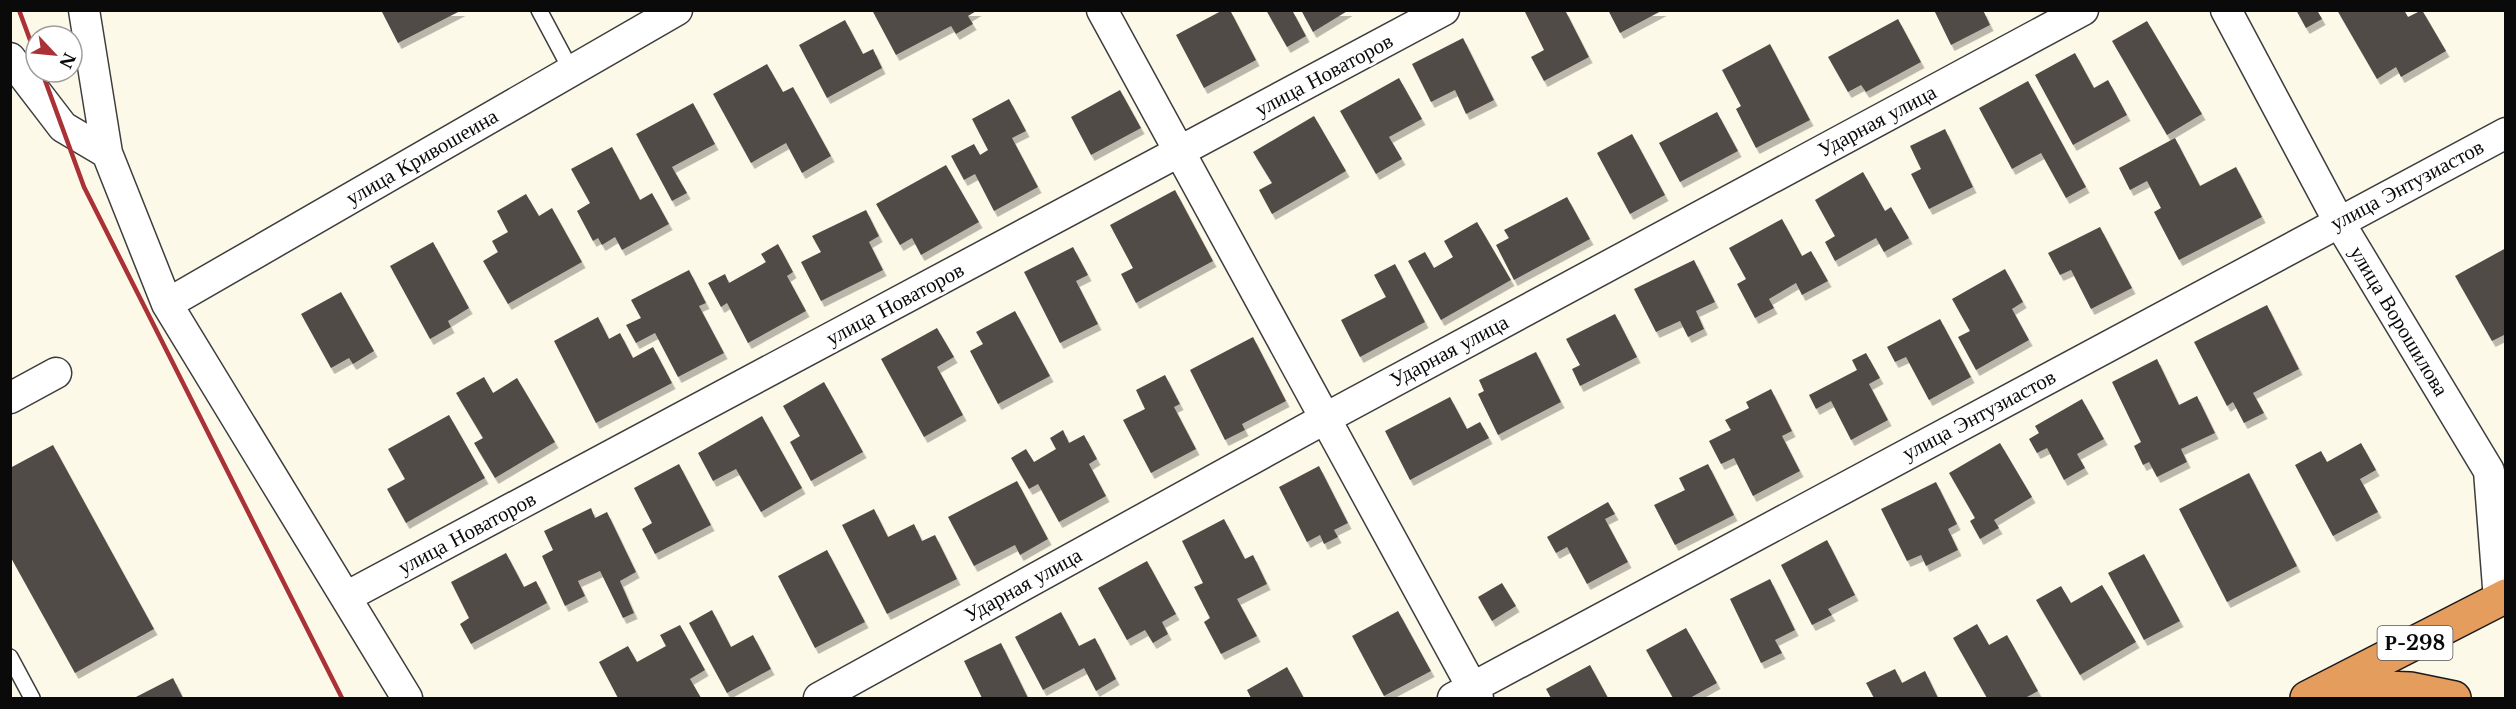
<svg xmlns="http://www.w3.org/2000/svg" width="2516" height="709" viewBox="0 0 2516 709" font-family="'Libre Baskerville',serif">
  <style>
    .building { fill: #514b47; filter: url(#shadow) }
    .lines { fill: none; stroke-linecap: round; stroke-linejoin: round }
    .lane-casing { stroke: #3d3d3d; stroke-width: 18 }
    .street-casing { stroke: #3d3d3d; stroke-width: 33 }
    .highway-casing { stroke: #1b1b1b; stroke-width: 36 }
    .lane { stroke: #fff; stroke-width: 15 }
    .street { stroke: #fff; stroke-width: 30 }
    .highway { stroke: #e59d5e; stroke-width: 33 }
    .rail { stroke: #aa3136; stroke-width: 4.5 }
    .labels { text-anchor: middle; stroke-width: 6; stroke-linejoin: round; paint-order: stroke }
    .shield { fill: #fff; stroke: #545454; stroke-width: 1.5 }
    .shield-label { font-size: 20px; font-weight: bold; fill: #0a0a0a }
    .street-label { font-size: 21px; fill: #0a0a0a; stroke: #fff }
  </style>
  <defs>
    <filter id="shadow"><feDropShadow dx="3.5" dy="6" stdDeviation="0" flood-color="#0004"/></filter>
  </defs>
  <rect width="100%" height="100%" fill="#fdf9e8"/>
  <!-- building -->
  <path class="building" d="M 381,10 L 462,10 L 398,43 Z
    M 872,10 L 978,10 L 968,16 L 973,24 L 956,34 L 951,26 L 896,55 Z
    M 1223,10 L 1230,10 L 1256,60 L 1204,88 L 1176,35 Z
    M 1266,10 L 1292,10 L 1306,36 L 1287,47 Z
    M 1301,10 L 1349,10 L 1313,32 Z
    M 1524,10 L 1565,10 L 1589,57 L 1544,81 L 1531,57 L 1544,50 Z
    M 1608,10 L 1663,10 L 1620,33 Z
    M 1934,10 L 1983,10 L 1990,25 L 1951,45 Z
    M 2296,10 L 2317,10 L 2322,19 L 2306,28 Z
    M 2337,10 L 2404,10 L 2408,17 L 2422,10 L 2446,51 L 2401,77 L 2396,67 L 2377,79 Z
    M 1898,19 L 1921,62 L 1866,92 L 1861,85 L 1848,92 L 1828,57 Z
    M 845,20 L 863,54 L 873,49 L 882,68 L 827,98 L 799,45 Z
    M 2147,21 L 2202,114 L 2167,135 L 2112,41 Z
    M 1463,38 L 1494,100 L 1466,114 L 1455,90 L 1431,102 L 1412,64 Z
    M 1770,44 L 1810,120 L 1756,148 L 1736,109 L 1741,106 L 1722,70 Z
    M 2075,53 L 2094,88 L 2108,80 L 2127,115 L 2073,145 L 2035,75 Z
    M 767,64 L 783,92 L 793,87 L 831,156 L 802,173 L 786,143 L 751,163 L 713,94 Z
    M 1399,78 L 1422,119 L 1389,137 L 1402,159 L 1376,174 L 1340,111 Z
    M 2028,81 L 2086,187 L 2066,198 L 2041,153 L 2012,169 L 1979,108 Z
    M 1120,90 L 1141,128 L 1091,155 L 1071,117 Z
    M 1009,99 L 1026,131 L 1012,138 L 1038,187 L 994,211 L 975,174 L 964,180 L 951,156 L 974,144 L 980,155 L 988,150 L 972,119 Z
    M 693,103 L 715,144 L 672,167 L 687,193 L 672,201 L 636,134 Z
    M 1717,112 L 1738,151 L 1680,182 L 1659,143 Z
    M 1314,116 L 1346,171 L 1272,214 L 1259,190 L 1272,183 L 1253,152 Z
    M 1945,129 L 1973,187 L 1929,209 L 1911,174 L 1921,169 L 1910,146 Z
    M 1632,134 L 1665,195 L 1630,214 L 1597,153 Z
    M 2175,138 L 2200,186 L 2236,167 L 2262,217 L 2179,260 L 2154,212 L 2161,208 L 2147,181 L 2130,190 L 2119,168 Z
    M 612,147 L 640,200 L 652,193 L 669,224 L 622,250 L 615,237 L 602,245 L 598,238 L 593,241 L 577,211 L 590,203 L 571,169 Z
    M 946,165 L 979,222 L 921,255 L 912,238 L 900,245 L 876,204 Z
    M 1863,172 L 1885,211 L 1891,207 L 1909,238 L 1884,252 L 1876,238 L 1835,261 L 1825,242 L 1835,236 L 1815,200 Z
    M 1175,190 L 1213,261 L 1136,303 L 1121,274 L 1133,268 L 1110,225 Z
    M 526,194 L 539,216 L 552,208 L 582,262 L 508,304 L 483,261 L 498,252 L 492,241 L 508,232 L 497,211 Z
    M 1567,197 L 1590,239 L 1514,280 L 1496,245 L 1509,238 L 1504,230 Z
    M 866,210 L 879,236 L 869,242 L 883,270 L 821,301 L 801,262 L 821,252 L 812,236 Z
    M 1782,219 L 1802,256 L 1811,251 L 1828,281 L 1802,295 L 1796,283 L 1769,299 L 1774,308 L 1755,318 L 1737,284 L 1746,279 L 1729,248 Z
    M 1477,222 L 1511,280 L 1441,320 L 1408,261 L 1425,252 L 1434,268 L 1453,257 L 1444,241 Z
    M 2100,227 L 2132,288 L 2091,309 L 2071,270 L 2060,275 L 2048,253 Z
    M 433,242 L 469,308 L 448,321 L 451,327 L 430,339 L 390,266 Z
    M 778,244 L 793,272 L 787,276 L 806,311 L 748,343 L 727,303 L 721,307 L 708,283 L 725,274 L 729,283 L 766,262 L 761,254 Z
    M 1073,247 L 1088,275 L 1076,281 L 1098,324 L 1060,343 L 1024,272 Z
    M 2506,248 L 2506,334 L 2492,341 L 2455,276 Z
    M 1694,260 L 1715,302 L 1696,311 L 1704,329 L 1688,337 L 1680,321 L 1656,332 L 1634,289 Z
    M 1395,264 L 1425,322 L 1360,357 L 1341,320 L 1386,297 L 1374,275 Z
    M 2005,269 L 2023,302 L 2012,309 L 2029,340 L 1976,370 L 1958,337 L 1970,331 L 1952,299 Z
    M 689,270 L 706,303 L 699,306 L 724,353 L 678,377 L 655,333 L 636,343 L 626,325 L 641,318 L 631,300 Z
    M 341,292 L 374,351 L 353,364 L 349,358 L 331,368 L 301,314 Z
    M 2267,305 L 2299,369 L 2253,393 L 2264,413 L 2244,423 L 2233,402 L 2227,406 L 2194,342 Z
    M 1015,311 L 1050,376 L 998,404 L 970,351 L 983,344 L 976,332 Z
    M 1615,314 L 1637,357 L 1580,386 L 1572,369 L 1580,365 L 1566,339 Z
    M 598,317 L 609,339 L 620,333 L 633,358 L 653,347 L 672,383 L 596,423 L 554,341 Z
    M 1940,319 L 1971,377 L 1929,400 L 1906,357 L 1895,362 L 1887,347 Z
    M 937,328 L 954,357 L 937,367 L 963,415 L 924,437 L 881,359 Z
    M 1253,337 L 1286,401 L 1242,424 L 1245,430 L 1225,440 L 1190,370 Z
    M 1536,352 L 1561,402 L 1498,435 L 1478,394 L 1484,391 L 1479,380 Z
    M 1866,353 L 1880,378 L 1869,384 L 1888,420 L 1851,440 L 1831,401 L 1816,409 L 1809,395 L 1857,370 L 1852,360 Z
    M 2157,359 L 2179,405 L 2197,396 L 2215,433 L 2181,449 L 2187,462 L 2157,477 L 2149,462 L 2143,465 L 2134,446 L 2141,442 L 2112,382 Z
    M 1165,375 L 1180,404 L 1174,407 L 1196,449 L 1151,473 L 1123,420 L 1145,409 L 1136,390 Z
    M 484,377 L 493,393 L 517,378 L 555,442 L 495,478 L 474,443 L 483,438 L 456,393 Z
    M 824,382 L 863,452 L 811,481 L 790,442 L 800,436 L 783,406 Z
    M 1771,389 L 1792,431 L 1782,436 L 1800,471 L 1753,496 L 1734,458 L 1721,464 L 1709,441 L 1731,430 L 1725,420 L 1749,408 L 1746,402 Z
    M 1450,397 L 1467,429 L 1480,422 L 1489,438 L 1410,480 L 1385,431 Z
    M 2082,399 L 2104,439 L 2077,454 L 2085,468 L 2064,480 L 2047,448 L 2037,453 L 2029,439 L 2039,433 L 2035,426 Z
    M 449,415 L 485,478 L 406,523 L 387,489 L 405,479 L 388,449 Z
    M 762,416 L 802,488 L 761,512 L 736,469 L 713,481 L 698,453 Z
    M 1063,430 L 1069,443 L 1084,435 L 1097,459 L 1089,464 L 1106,496 L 1059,522 L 1038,484 L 1029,489 L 1011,458 L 1026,449 L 1034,462 L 1056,449 L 1050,438 Z
    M 2000,443 L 2032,497 L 1994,520 L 1999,528 L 1980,539 L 1970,521 L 1975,518 L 1949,473 Z
    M 2361,443 L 2376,470 L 2360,479 L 2378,512 L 2333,536 L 2295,465 L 2321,451 L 2327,462 Z
    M 53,445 L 154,629 L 75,673 L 10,556 L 10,468 Z
    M 679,464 L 711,525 L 655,554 L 642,529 L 652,523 L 634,488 Z
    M 1708,464 L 1734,515 L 1675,545 L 1654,505 L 1685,490 L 1679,478 Z
    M 1319,466 L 1348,523 L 1334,530 L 1338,537 L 1324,544 L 1320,535 L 1307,542 L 1279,487 Z
    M 2249,473 L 2297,566 L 2227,602 L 2179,509 Z
    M 1017,481 L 1048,539 L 1020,555 L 1015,545 L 974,566 L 948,517 Z
    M 1936,482 L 1957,524 L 1948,529 L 1958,550 L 1926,566 L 1921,555 L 1907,561 L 1881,509 Z
    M 1608,502 L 1615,514 L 1605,519 L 1628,562 L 1587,584 L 1567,547 L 1556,553 L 1547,537 Z
    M 591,508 L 595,518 L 607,512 L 636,572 L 620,581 L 634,613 L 623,618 L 600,571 L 578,581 L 585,596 L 565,606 L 542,556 L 553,550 L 544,531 Z
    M 874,509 L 888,537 L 914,524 L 922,541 L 935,535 L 957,579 L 887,614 L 842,525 Z
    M 1224,519 L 1245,559 L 1253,555 L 1267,584 L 1237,599 L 1257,636 L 1221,654 L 1204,622 L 1210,618 L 1194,587 L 1203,583 L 1182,541 Z
    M 1827,540 L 1855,595 L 1828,609 L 1832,615 L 1812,625 L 1781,565 Z
    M 827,550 L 865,622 L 815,648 L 778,576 Z
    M 506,553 L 524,587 L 536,581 L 547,603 L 471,644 L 460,624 L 469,618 L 451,582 Z
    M 2144,554 L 2180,621 L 2144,640 L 2108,573 Z
    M 1147,561 L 1176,614 L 1162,622 L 1168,634 L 1153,643 L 1145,630 L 1127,640 L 1098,588 Z
    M 1770,579 L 1795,630 L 1775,640 L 1782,653 L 1761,663 L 1730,599 Z
    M 1502,583 L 1516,606 L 1492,621 L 1478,597 Z
    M 2102,585 L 2136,642 L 2080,675 L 2036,600 L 2061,586 L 2071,603 Z
    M 712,610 L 731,647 L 753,635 L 771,669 L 727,693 L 689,623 Z
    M 1398,611 L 1431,671 L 1384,696 L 1352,636 Z
    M 1061,612 L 1079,646 L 1095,638 L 1116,679 L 1096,691 L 1084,668 L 1043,690 L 1015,637 Z
    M 1977,624 L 1989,645 L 2007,635 L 2038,691 L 2025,698 L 1987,698 L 1953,638 Z
    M 680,625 L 705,670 L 690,679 L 701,698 L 618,698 L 599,662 L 628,646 L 637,662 L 666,646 L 660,635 Z
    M 1686,628 L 1717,683 L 1690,698 L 1673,698 L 1646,650 Z
    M 1001,643 L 1028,698 L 982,698 L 964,661 Z
    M 1590,665 L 1608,698 L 1551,698 L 1546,689 Z
    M 1287,667 L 1304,698 L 1251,698 L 1247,690 Z
    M 1895,669 L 1902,683 L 1925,671 L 1938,698 L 1874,698 L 1866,683 Z
    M 173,678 L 183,698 L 134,698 Z"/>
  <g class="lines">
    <!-- lane casing -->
    <g class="lane-casing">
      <path id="lane" d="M 539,10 L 571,70
        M 10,657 L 32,698"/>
    </g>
    <!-- street casing -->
    <g class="street-casing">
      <path id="street" d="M 84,10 L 107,153 L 167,304 L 407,698
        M 1102,10 L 1478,698
        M 2226,10 L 2339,222 L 2489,471 L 2499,600
        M 10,58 L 63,127 L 107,153
        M 167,304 L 677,10
        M 10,398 L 56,373
        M 346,597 L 1444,10
        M 819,698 L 1326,418 L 2083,10
        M 1453,698 L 2506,133"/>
    </g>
    <!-- highway casing -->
    <g class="highway-casing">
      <path id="highway" d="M 2333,686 L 2410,689 L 2454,698
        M 2307,698 L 2506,596"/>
    </g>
    <!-- lane -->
    <use href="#lane" class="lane"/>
    <!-- street -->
    <use href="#street" class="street"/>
    <!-- highway -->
    <use href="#highway" class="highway"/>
    <!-- rail -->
    <path class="rail" d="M 19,10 L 36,56
      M 42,72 L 84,187 L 342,698"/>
  </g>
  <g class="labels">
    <!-- shield labels -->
    <rect class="shield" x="2377.5" y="626" width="75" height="34" rx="4.5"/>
    <g class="shield-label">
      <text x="2415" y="650">Р-298</text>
    </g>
    <!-- street labels -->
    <g class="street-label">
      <text transform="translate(1324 75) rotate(-28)" y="7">улица Новаторов</text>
      <text transform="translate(1877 121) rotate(-28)" y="7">Ударная улица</text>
      <text transform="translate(422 157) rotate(-30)" y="7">улица Кривошеина</text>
      <text transform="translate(2407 185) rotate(-28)" y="7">улица Энтузиастов</text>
      <text transform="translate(895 304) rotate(-28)" y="7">улица Новаторов</text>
      <text transform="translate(2399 321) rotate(59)" y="7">улица Ворошилова</text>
      <text transform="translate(1449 351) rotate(-28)" y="7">Ударная улица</text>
      <text transform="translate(1979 415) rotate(-28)" y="7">улица Энтузиастов</text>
      <text transform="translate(467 533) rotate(-28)" y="7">улица Новаторов</text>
      <text transform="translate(1023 585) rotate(-29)" y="7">Ударная улица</text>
    </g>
  </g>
  <!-- border -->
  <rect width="2516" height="709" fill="none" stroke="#0a0a0a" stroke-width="24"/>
  <!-- north arrow -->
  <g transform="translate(54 54) rotate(116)"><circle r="28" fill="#ffffff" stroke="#9d9d9d" stroke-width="1.5"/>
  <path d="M0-4.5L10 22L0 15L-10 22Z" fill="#aa3136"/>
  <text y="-9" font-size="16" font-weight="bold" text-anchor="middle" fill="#0a0a0a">N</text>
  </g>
</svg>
